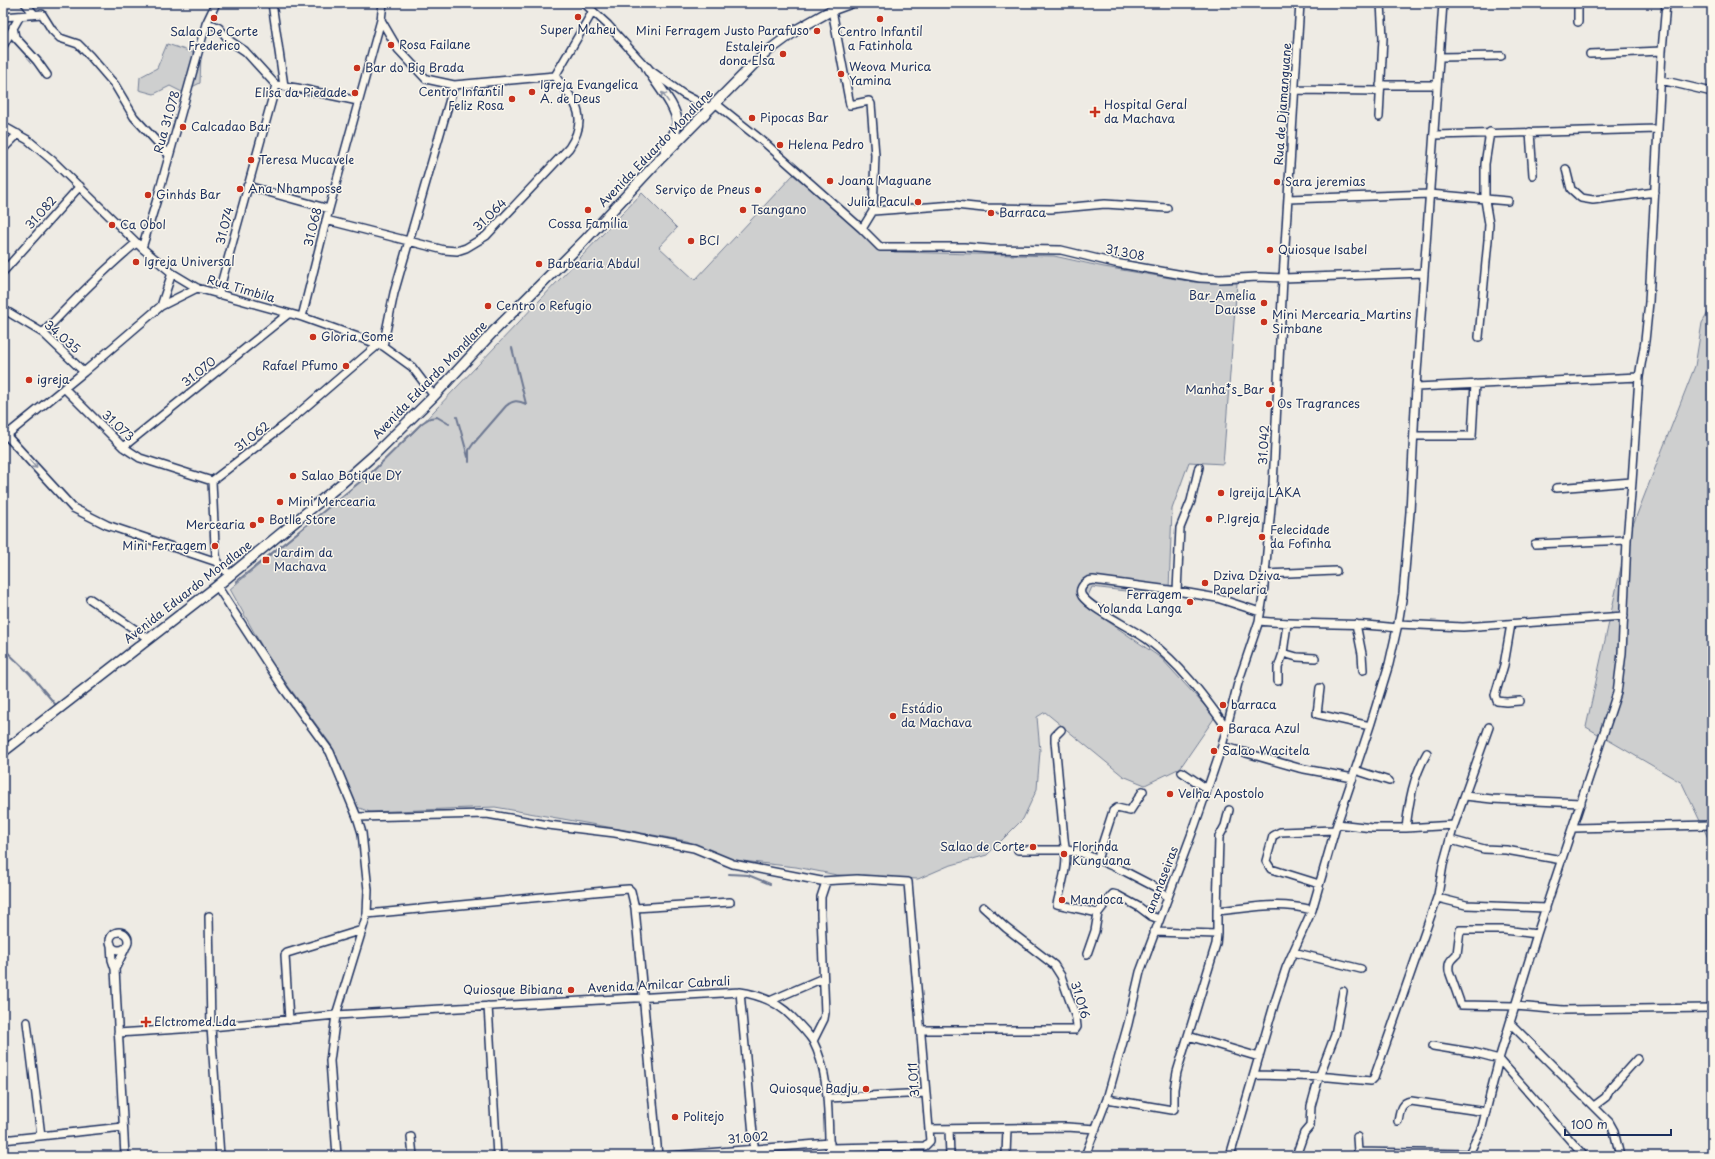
<svg xmlns="http://www.w3.org/2000/svg" width="1715" height="1159" viewBox="0 0 1715 1159" font-family="'Playpen Sans',sans-serif">
  <style>
    .green { fill: #cecfcf; stroke: #747f96 }
    .lines { fill: none; stroke-linecap: round; stroke-linejoin: round }
    .stream { stroke: #6d7892; stroke-width: 2 }
    .minor-casing { stroke: #1b2f5e; stroke-width: 10 }
    .major-casing { stroke: #1b2f5e; stroke-width: 12 }
    .minor { stroke: #fbf7ec; stroke-width: 7 }
    .major { stroke: #fbf7ec; stroke-width: 9 }
    .oneway { stroke: #8b93a5 }
    .poi-dot { fill: #c8321e; stroke: #fbf7ec; stroke-width: 1.5 }
    .labels { text-anchor: middle; stroke-width: 3; stroke-linejoin: round; paint-order: stroke }
    .poi-label { font-size: 12px; fill: #1b2f5e; stroke: #fbf7ec; text-anchor: start }
    .street-label { font-size: 12px; fill: #1b2f5e; stroke: #fbf7ec }
  </style>
  <rect width="100%" height="100%" fill="#eeebe4"/>
  <filter id="ink" filterUnits="userSpaceOnUse"><feTurbulence type="fractalNoise" baseFrequency=".025" numOctaves="2"/><feDisplacementMap in="SourceGraphic" scale="8" xChannelSelector="R" yChannelSelector="G"/><feConvolveMatrix kernelMatrix="1 2 1 2 8 2 1 2 1" color-interpolation-filters="sRGB"/></filter>
  <g filter="url(#ink)">
    <!-- green -->
    <path class="green" d="M 167,44 L 201,55 L 200,83 L 182,92 L 170,86 L 154,94 L 139,90 L 140,77 L 157,68 Z
      M 793,175 L 894,252 L 1054,256 L 1104,267 L 1194,282 L 1237,283 L 1223,464 L 1189,462 L 1172,509 L 1169,590 L 1167,596 L 1092,587 L 1084,605 L 1161,658 L 1215,717 L 1180,768 L 1145,785 L 1123,776 L 1045,712 L 1037,717 L 1040,751 L 1037,789 L 1023,819 L 987,855 L 948,866 L 918,879 L 837,875 L 796,867 L 742,861 L 733,862 L 687,841 L 495,807 L 370,812 L 357,807 L 332,746 L 270,661 L 230,589 L 370,473 L 414,432 L 642,193 L 677,228 L 659,247 L 695,280 Z
      M 1712,306 L 1712,961 L 1707,963 L 1709,840 L 1682,783 L 1586,727 L 1627,540 L 1695,366 L 1702,323 Z"/>
    <g class="lines">
      <!-- stream -->
      <path class="stream" d="M 33,3 L 34,9
        M 512,348 L 526,404
        M 457,417 L 468,457
        M 469,462 L 469,450 L 473,444 L 506,406 C 513,400 518,400 526,404
        M 236,582 L 371,473 L 422,423 L 430,418 L 437,417 L 449,424
        M 3,648 L 30,674 L 55,704
        M 729,874 L 748,875 L 770,884
        M 841,883 L 861,883"/>
      <!-- minor casing -->
      <g class="minor-casing">
        <path id="minor" d="M 25,3 L 34,14
          M 272,3 L 284,86
          M 584,3 L 608,25 L 647,68 L 683,94 L 710,108
          M 1578,3 L 1578,22
          M 832,10 L 850,105 L 869,101 L 871,104 L 875,155 L 873,211 L 862,229
          M 3,17 L 42,14 L 52,30 L 60,38 L 78,44 L 90,56 L 115,85 L 134,117 L 169,155
          M 381,20 L 398,49 L 426,79 L 454,85 L 555,76
          M 206,24 L 213,25 L 219,28 L 230,41 L 245,51 L 276,85 L 297,88 L 358,101
          M 13,27 L 15,37 L 37,61 L 47,75
          M 3,46 L 20,16
          M 1590,54 L 1662,51
          M 1440,57 L 1501,56
          M 555,76 L 593,11
          M 1661,80 L 1712,92
          M 1380,85 L 1437,85
          M 1295,90 L 1379,91
          M 715,103 L 765,143 L 862,229 L 880,247 L 964,247 L 990,249 L 1061,250 L 1115,263 L 1200,278 L 1220,279 L 1258,277 L 1283,278 L 1424,273
          M 1379,117 L 1383,38 L 1381,3
          M 3,126 L 28,140 L 53,161 L 142,248 L 172,273 L 197,288 L 302,317 L 383,346 L 412,367 L 434,396
          M 1530,132 L 1533,175
          M 1434,135 L 1658,129
          M 3,149 L 18,134
          M 1566,169 L 1571,189 L 1581,198 L 1593,200 L 1655,192
          M 247,186 L 329,209
          M 1288,199 L 1430,194 L 1508,201
          M 873,211 L 955,205 L 984,208 L 1051,209 L 1105,204 L 1167,208
          M 326,220 L 444,250 L 457,251 L 466,248 L 486,236 L 569,148 C 590,117 575,102 555,76
          M 142,248 L 158,196 L 206,24 L 216,3
          M 3,272 L 80,186
          M 218,295 L 276,85
          M 161,306 L 172,273
          M 3,309 L 43,333 L 84,372
          M 302,317 L 329,209 L 381,20 L 383,3
          M 43,333 C 73,301 103,271 136,243
          M 1479,337 L 1488,240 L 1489,224 L 1485,200 L 1485,164 L 1490,132
          M 383,346 L 394,293 L 454,85
          M 1416,387 L 1639,377
          M 64,388 L 123,447 L 140,458 L 212,481
          M 6,435 L 73,508 L 107,525 L 217,562
          M 1415,436 L 1472,436 L 1475,384
          M 3,438 L 84,372 L 161,306 L 197,288
          M 123,447 L 288,314
          M 1556,488 L 1632,482
          M 1535,544 L 1627,540
          M 1265,574 L 1336,571
          M 230,575 L 217,562 L 215,546 L 212,481 L 287,423 L 379,344
          M 217,586 L 284,689 L 330,752 L 357,817 L 362,833 L 368,890 L 367,914 L 336,1015 L 330,1061 L 337,1156
          M 1177,591 L 1180,528 L 1191,501 L 1199,467
          M 90,599 L 149,639
          M 1259,621 C 1305,626 1351,621 1397,628
          M 1287,624 L 1283,653 L 1297,657 L 1315,658
          M 1356,624 L 1362,654 L 1363,670
          M 1398,624 L 1463,627 L 1624,616
          M 1511,624 L 1504,665 L 1495,695 L 1497,701 L 1506,702 L 1520,701
          M 1278,681 L 1278,668 L 1283,653
          M 1320,688 L 1317,714 L 1370,726
          M 1226,727 C 1203,695 1180,664 1148,640 C 1132,628 1092,610 1082,596 C 1078,590 1083,584 1088,581 L 1093,580 L 1177,591 L 1217,598 L 1260,612
          M 1489,727 L 1454,825 L 1443,865 L 1438,895 L 1438,898 L 1466,905 L 1546,908
          M 1061,730 L 1055,736 L 1055,741 L 1064,839 C 1069,866 1063,878 1057,904 L 1098,913 L 1111,896 L 1113,894 L 1117,895 L 1139,907 L 1151,916 L 1159,919
          M 1222,746 L 1299,768 L 1353,778
          M 1355,770 L 1389,781
          M 1182,772 L 1207,789
          M 1465,796 L 1492,799 L 1581,803
          M 357,817 L 487,814 L 548,825 L 615,833 L 694,848 L 733,864 L 821,881 L 857,879 L 908,882 L 930,1141 L 925,1146 L 830,1148
          M 1337,824 L 1373,828 L 1406,828 L 1454,825
          M 1406,828 C 1409,802 1413,777 1427,753
          M 1573,828 L 1712,825
          M 1451,840 L 1484,849 L 1506,850 L 1562,860
          M 1018,850 L 1067,850 L 1082,853 L 1126,872 L 1155,887 L 1167,897
          M 1097,860 L 1113,811 L 1117,808 L 1130,811 L 1143,791
          M 1319,884 L 1271,869 L 1266,861 L 1273,836 L 1280,832 L 1335,830
          M 635,908 L 730,902
          M 1217,911 L 1219,837 L 1225,826 L 1229,810
          M 367,914 L 615,890 L 629,889 L 631,891 L 635,908 L 658,1156
          M 209,916 L 211,1027 L 220,1156
          M110 941a9 9 0 1 1 18 0a9 9 0 1 1-18 0Z
          M 1154,932 L 1217,934 L 1217,911 C 1252,908 1277,901 1312,910
          M 1537,934 L 1504,930 L 1460,930 L 1457,954 C 1451,960 1448,961 1449,971 L 1461,1005 L 1515,1006 L 1563,1010 L 1712,1008
          M 111,944 L 112,960 L 115,969 L 125,1156
          M 1293,952 L 1361,969
          M 1087,954 L 1095,931 L 1098,913
          M 115,969 L 125,949
          M 740,992 L 755,1156
          M 772,1000 L 823,978
          M 488,1006 L 497,1156
          M 289,1020 L 285,955 L 287,953 L 362,930
          M 27,1022 L 41,1136
          M 1510,1023 L 1609,1122 L 1614,1131 L 1620,1156
          M 922,1030 L 1075,1030 L 1077,1027 L 1076,1018 L 1061,976 L 1054,965 L 1006,928 L 983,907
          M 118,1033 L 211,1027 L 336,1015 L 740,992 C 761,995 778,1002 793,1018 C 800,1025 808,1033 813,1041 C 831,1076 827,1118 830,1156
          M 1188,1036 L 1259,1057
          M 813,1041 L 824,1019 L 825,1013 L 821,914 L 821,897 L 826,882
          M 1433,1046 L 1476,1053 L 1499,1059 L 1584,1156
          M 1254,1075 L 1329,1077 L 1371,1081 L 1374,1078 L 1438,895
          M 828,1098 L 926,1093
          M 1107,1099 L 1172,1110 L 1174,1109 L 1174,1089 L 1177,1072 L 1216,944 L 1217,934
          M 1594,1106 L 1606,1097 L 1609,1090 L 1637,1059
          M 1398,1121 C 1400,1111 1400,1103 1411,1101 L 1486,1112
          M 930,1129 L 1067,1127 L 1096,1129
          M 949,1129 L 950,1156
          M 411,1137 L 413,1156
          M 1357,1137 L 1358,1152 L 1469,1154
          M 3,1140 L 123,1127
          M 668,1156 L 830,1143
          M 1006,1156 L 1007,1128
          M 1085,1156 L 1107,1099 L 1128,1024 L 1140,972 L 1195,825 L 1222,746 L 1238,683 L 1259,621 L 1263,597 L 1273,485 L 1283,278 L 1300,3
          M 1230,1156 L 1274,1005 L 1286,968 L 1312,910 L 1335,830 L 1370,726 L 1389,664 L 1398,624 L 1403,594 L 1410,512 L 1416,387 L 1443,3
          M 1296,1156 L 1304,1133 L 1310,1126 L 1311,1106 L 1319,1077 L 1335,1035 L 1343,991
          M 1468,1156 L 1482,1127 L 1499,1059 L 1537,934 L 1617,693 L 1622,653 L 1627,540 L 1632,482 L 1639,377 L 1645,341 L 1649,302 L 1662,51 L 1666,3"/>
      </g>
      <!-- major casing -->
      <g class="major-casing">
        <path id="major" d="M 647,68 C 655,82 678,108 677,123 C 676,133 670,142 665,149
          M 3,752 L 217,586 L 341,484 L 375,454 L 434,396 L 493,332 L 584,241 L 661,158 L 751,67 L 768,51 L 798,29 L 832,10 L 851,3"/>
      </g>
      <!-- minor -->
      <use href="#minor" class="minor"/>
      <!-- major -->
      <use href="#major" class="major"/>
    </g>
    <!-- one-way arrows -->
    <defs><path id="oneway-shaft" d="M-6 0H5M1.5-3L5.5 0L1.5 3" fill="none" stroke-width="1.6" stroke-linecap="round" stroke-linejoin="round"/></defs>
    <g class="oneway">
      <use href="#oneway-shaft" transform="translate(665 97) rotate(-125)"/>
      <use href="#oneway-shaft" transform="translate(33 464) rotate(48)"/>
    </g>
  </g>
  <!-- markers -->
  <g class="poi-dot">
    <circle cx="578" cy="17" r="4"/>
    <circle cx="214" cy="18" r="4"/>
    <circle cx="880" cy="19" r="4"/>
    <circle cx="817" cy="31" r="4"/>
    <circle cx="391" cy="45" r="4"/>
    <circle cx="783" cy="54" r="4"/>
    <circle cx="357" cy="68" r="4"/>
    <circle cx="841" cy="74" r="4"/>
    <circle cx="532" cy="92" r="4"/>
    <circle cx="355" cy="93" r="4"/>
    <circle cx="512" cy="99" r="4"/>
    <path d="M1093 106h4v4h4v4h-4v4h-4v-4h-4v-4h4z"/>
    <circle cx="752" cy="118" r="4"/>
    <circle cx="183" cy="127" r="4"/>
    <circle cx="780" cy="145" r="4"/>
    <circle cx="251" cy="160" r="4"/>
    <circle cx="830" cy="181" r="4"/>
    <circle cx="1277" cy="182" r="4"/>
    <circle cx="240" cy="189" r="4"/>
    <circle cx="758" cy="190" r="4"/>
    <circle cx="148" cy="195" r="4"/>
    <circle cx="918" cy="202" r="4"/>
    <circle cx="588" cy="210" r="4"/>
    <circle cx="743" cy="210" r="4"/>
    <circle cx="991" cy="213" r="4"/>
    <circle cx="112" cy="225" r="4"/>
    <circle cx="691" cy="241" r="4"/>
    <circle cx="1270" cy="250" r="4"/>
    <circle cx="136" cy="262" r="4"/>
    <circle cx="539" cy="264" r="4"/>
    <circle cx="1264" cy="303" r="4"/>
    <circle cx="488" cy="306" r="4"/>
    <circle cx="1264" cy="322" r="4"/>
    <circle cx="313" cy="337" r="4"/>
    <circle cx="346" cy="366" r="4"/>
    <circle cx="29" cy="380" r="4"/>
    <circle cx="1272" cy="390" r="4"/>
    <circle cx="1269" cy="404" r="4"/>
    <circle cx="293" cy="476" r="4"/>
    <circle cx="1221" cy="493" r="4"/>
    <circle cx="280" cy="502" r="4"/>
    <circle cx="1209" cy="519" r="4"/>
    <circle cx="261" cy="520" r="4"/>
    <circle cx="253" cy="525" r="4"/>
    <circle cx="1262" cy="537" r="4"/>
    <circle cx="215" cy="546" r="4"/>
    <rect x="262" y="556" width="8" height="8" rx="2"/>
    <circle cx="1205" cy="583" r="4"/>
    <circle cx="1190" cy="602" r="4"/>
    <circle cx="1223" cy="705" r="4"/>
    <circle cx="893" cy="716" r="4"/>
    <circle cx="1220" cy="729" r="4"/>
    <circle cx="1214" cy="751" r="4"/>
    <circle cx="1170" cy="794" r="4"/>
    <circle cx="1033" cy="847" r="4"/>
    <circle cx="1064" cy="854" r="4"/>
    <circle cx="1062" cy="900" r="4"/>
    <circle cx="571" cy="990" r="4"/>
    <path d="M144 1016h4v4h4v4h-4v4h-4v-4h-4v-4h4z"/>
    <circle cx="866" cy="1089" r="4"/>
    <circle cx="675" cy="1117" r="4"/>
  </g>
  <g class="labels">
    <!-- poi labels -->
    <g class="poi-label">
      <text x="578" y="34" text-anchor="middle">Super Maheu</text>
      <text x="809" y="35" text-anchor="end">Mini Ferragem Justo Parafuso</text>
      <text x="214" y="36" text-anchor="middle">Salao De Corte<tspan x="214" dy="14">Frederico</tspan></text>
      <text x="880" y="36" text-anchor="middle">Centro Infantil<tspan x="880" dy="14">a Fatinhola</tspan></text>
      <text x="399" y="49">Rosa Failane</text>
      <text x="775" y="51" text-anchor="end">Estaleiro<tspan x="775" dy="14">dona Elsa</tspan></text>
      <text x="849" y="71">Weova Murica<tspan x="849" dy="14">Yamina</tspan></text>
      <text x="365" y="72">Bar do Big Brada</text>
      <text x="540" y="89">Igreja Evangelica<tspan x="540" dy="14">A. de Deus</tspan></text>
      <text x="504" y="96" text-anchor="end">Centro Infantil<tspan x="504" dy="14">Feliz Rosa</tspan></text>
      <text x="347" y="97" text-anchor="end">Elisa da Piedade</text>
      <text x="1104" y="109">Hospital Geral<tspan x="1104" dy="14">da Machava</tspan></text>
      <text x="760" y="122">Pipocas Bar</text>
      <text x="191" y="131">Calcadao Bar</text>
      <text x="788" y="149">Helena Pedro</text>
      <text x="259" y="164">Teresa Mucavele</text>
      <text x="838" y="185">Joana Maguane</text>
      <text x="1285" y="186">Sara jeremias</text>
      <text x="248" y="193">Ana Nhamposse</text>
      <text x="750" y="194" text-anchor="end">Serviço de Pneus</text>
      <text x="156" y="199">Ginhds Bar</text>
      <text x="910" y="206" text-anchor="end">Julia Pacul</text>
      <text x="751" y="214">Tsangano</text>
      <text x="999" y="217">Barraca</text>
      <text x="588" y="228" text-anchor="middle">Cossa Família</text>
      <text x="120" y="229">Ca Obol</text>
      <text x="699" y="245">BCI</text>
      <text x="1278" y="254">Quiosque Isabel</text>
      <text x="144" y="266">Igreja Universal</text>
      <text x="547" y="268">Barbearia Abdul</text>
      <text x="1256" y="300" text-anchor="end">Bar_Amelia<tspan x="1256" dy="14">Dausse</tspan></text>
      <text x="496" y="310">Centro o Refugio</text>
      <text x="1272" y="319">Mini Mercearia_Martins<tspan x="1272" dy="14">Simbane</tspan></text>
      <text x="321" y="341">Gloria Come</text>
      <text x="338" y="370" text-anchor="end">Rafael Pfumo</text>
      <text x="37" y="384">igreja</text>
      <text x="1264" y="394" text-anchor="end">Manha*s_Bar</text>
      <text x="1277" y="408">Os Tragrances</text>
      <text x="301" y="480">Salao Botique DY</text>
      <text x="1229" y="497">Igreija LAKA</text>
      <text x="288" y="506">Mini Mercearia</text>
      <text x="1217" y="523">P.Igreja</text>
      <text x="269" y="524">Botlle Store</text>
      <text x="245" y="529" text-anchor="end">Mercearia</text>
      <text x="1270" y="534">Felecidade<tspan x="1270" dy="14">da Fofinha</tspan></text>
      <text x="207" y="550" text-anchor="end">Mini Ferragem</text>
      <text x="274" y="557">Jardim da<tspan x="274" dy="14">Machava</tspan></text>
      <text x="1213" y="580">Dziva Dziva<tspan x="1213" dy="14">Papelaria</tspan></text>
      <text x="1182" y="599" text-anchor="end">Ferragem<tspan x="1182" dy="14">Yolanda Langa</tspan></text>
      <text x="1231" y="709">barraca</text>
      <text x="901" y="713">Estádio<tspan x="901" dy="14">da Machava</tspan></text>
      <text x="1228" y="733">Baraca Azul</text>
      <text x="1222" y="755">Salao Wacitela</text>
      <text x="1178" y="798">Velha Apostolo</text>
      <text x="1025" y="851" text-anchor="end">Salao de Corte</text>
      <text x="1072" y="851">Florinda<tspan x="1072" dy="14">Kunguana</tspan></text>
      <text x="1070" y="904">Mandoca</text>
      <text x="563" y="994" text-anchor="end">Quiosque Bibiana</text>
      <text x="154" y="1026">Elctromed.Lda</text>
      <text x="858" y="1093" text-anchor="end">Quiosque Badju</text>
      <text x="683" y="1121">Politejo</text>
    </g>
    <!-- street labels -->
    <g class="street-label">
      <text transform="translate(1283 104) rotate(-86)" y="4">Rua de Djamanguane</text>
      <text transform="translate(167 122) rotate(-74)" y="4">Rua 31.078</text>
      <text transform="translate(656 148) rotate(-46)" y="4">Avenida Eduardo Mondlane</text>
      <text transform="translate(41 213) rotate(-48)" y="4">31.082</text>
      <text transform="translate(490 215) rotate(-44)" y="4">31.064</text>
      <text transform="translate(225 226) rotate(-75)" y="4">31.074</text>
      <text transform="translate(313 227) rotate(-76)" y="4">31.068</text>
      <text transform="translate(1125 253) rotate(11)" y="4">31.308</text>
      <text transform="translate(241 289) rotate(16)" y="4">Rua Timbila</text>
      <text transform="translate(62 337) rotate(41)" y="4">34.035</text>
      <text transform="translate(199 372) rotate(-39)" y="4">31.070</text>
      <text transform="translate(430 380) rotate(-46)" y="4">Avenida Eduardo Mondlane</text>
      <text transform="translate(118 426) rotate(43)" y="4">31.073</text>
      <text transform="translate(252 437) rotate(-38)" y="4">31.062</text>
      <text transform="translate(1264 445) rotate(-87)" y="4">31.042</text>
      <text transform="translate(188 592) rotate(-38)" y="4">Avenida Eduardo Mondlane</text>
      <text transform="translate(1162 880) rotate(-69)" y="4">ananaseiras</text>
      <text transform="translate(659 985) rotate(-3)" y="4">Avenida Amilcar Cabrali</text>
      <text transform="translate(1080 1000) rotate(73)" y="4">31.016</text>
      <text transform="translate(914 1080) rotate(-94)" y="4">31.011</text>
      <text transform="translate(748 1138) rotate(-5)" y="4">31.002</text>
    </g>
  </g>
  <!-- margin -->
  <rect width="1715" height="1159" fill="none" stroke="#fbf7ec" stroke-width="16"/>
  <rect x="8" y="8" width="1699" height="1143" fill="none" stroke="#1b2f5e" stroke-width="1.5" filter="url(#ink)"/>
  <!-- scale -->
  <path d="M1565 1129v6h106v-6" fill="none" stroke="#1b2f5e" stroke-width="2"/>
  <text x="1571" y="1129" font-size="12" fill="#1b2f5e" stroke="#fbf7ec" stroke-width="3" paint-order="stroke">100 m</text>
</svg>
